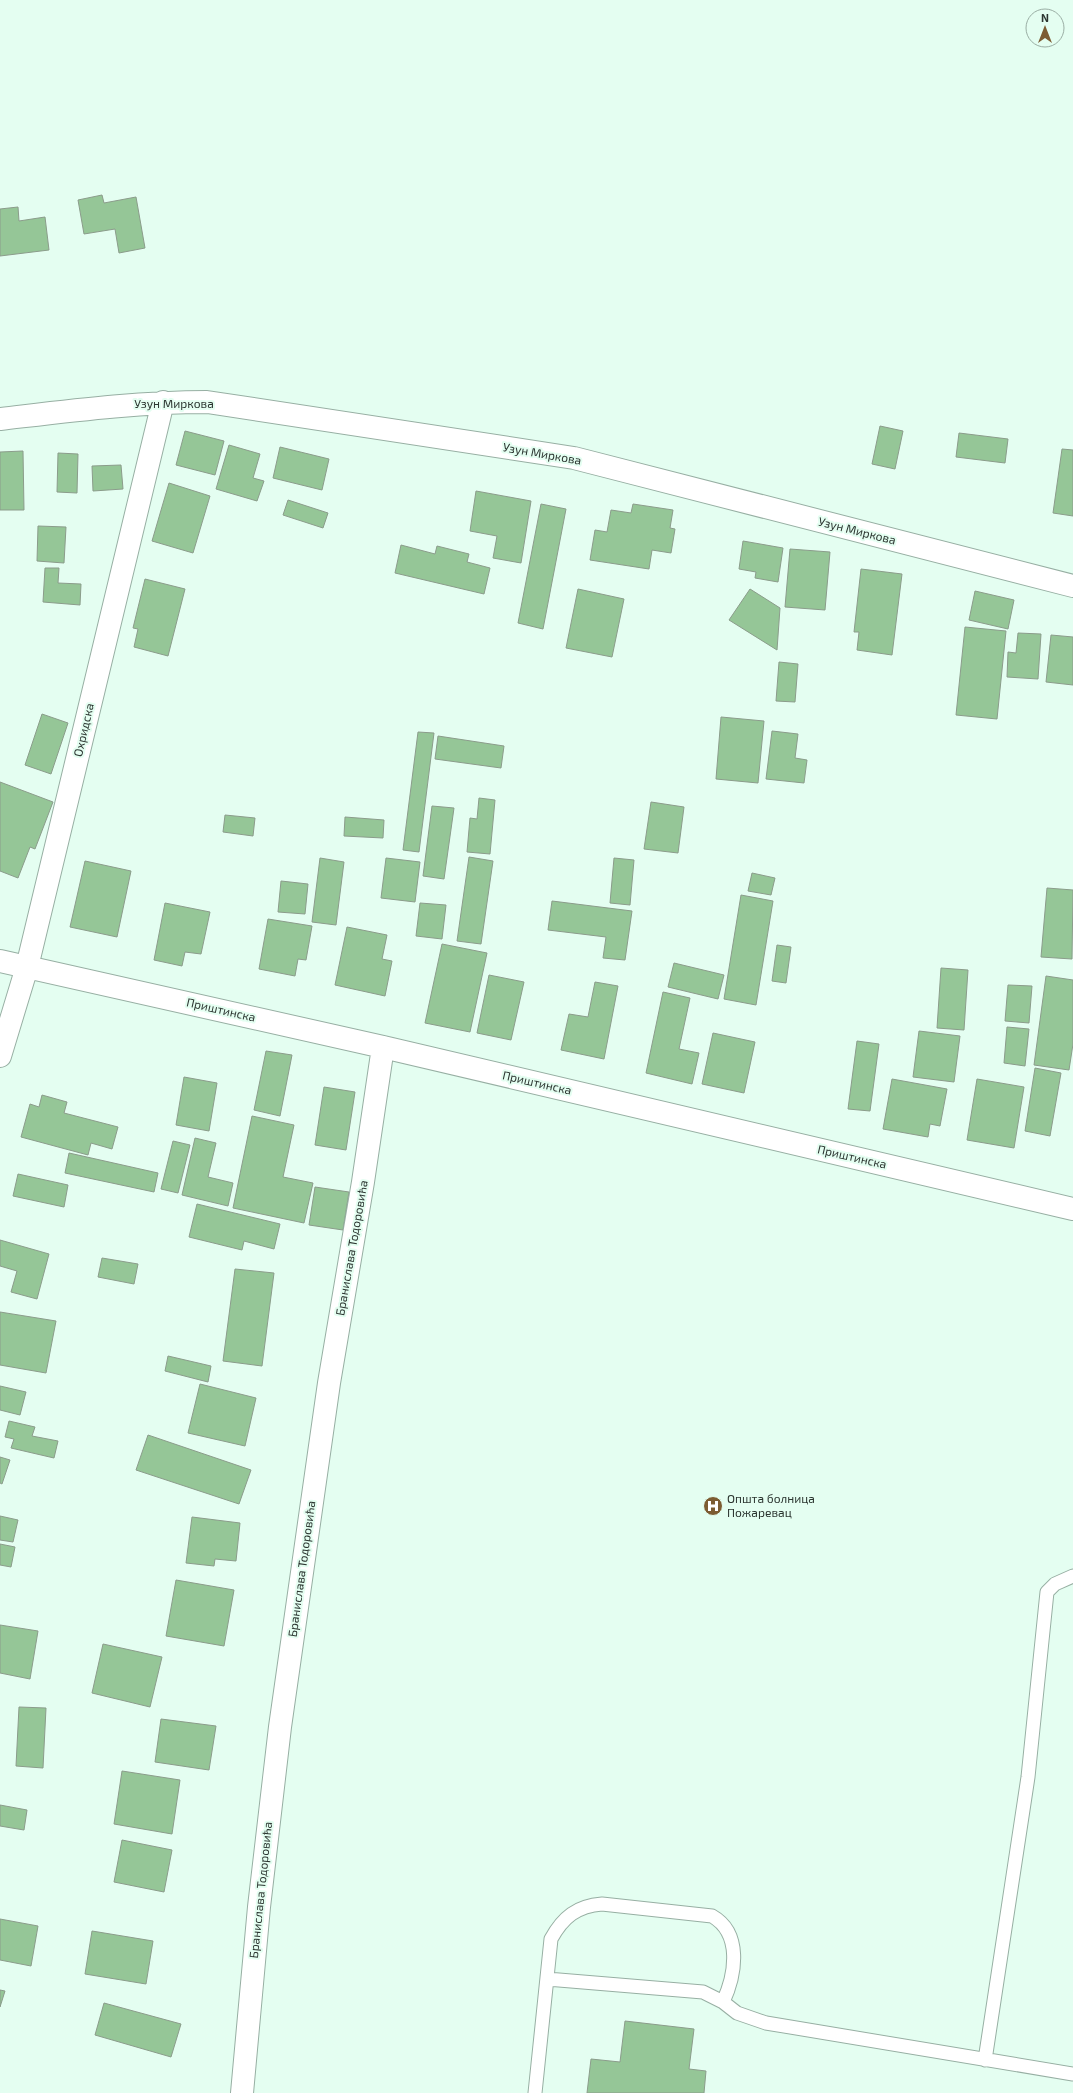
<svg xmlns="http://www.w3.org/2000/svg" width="1073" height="2093" viewBox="0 0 1073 2093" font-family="'Exo 2',sans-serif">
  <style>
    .building { fill: #95c697; stroke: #8b9c8b }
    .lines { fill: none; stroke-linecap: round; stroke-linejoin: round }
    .lane-casing { stroke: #97afa3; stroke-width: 15 }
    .street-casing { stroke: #97afa3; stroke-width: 24 }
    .lane { stroke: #fff; stroke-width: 13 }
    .street { stroke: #fff; stroke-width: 22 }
    .labels { text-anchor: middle; stroke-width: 4; stroke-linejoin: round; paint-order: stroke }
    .street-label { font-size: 12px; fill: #2c3631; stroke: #e4fef1 }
    .poi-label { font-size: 12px; fill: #2c3631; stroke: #e4fef1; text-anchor: start }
  </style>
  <rect width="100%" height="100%" fill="#e4fef1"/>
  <!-- building -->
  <path class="building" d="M 102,195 L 104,203 L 136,197 L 145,248 L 119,253 L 115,229 L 84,234 L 78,200 Z
    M 18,207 L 19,221 L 45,217 L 49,250 L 0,256 L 0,209 Z
    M 880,426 L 903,431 L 895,469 L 872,464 Z
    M 185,431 L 224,441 L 215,475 L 176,465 Z
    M 959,433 L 1008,439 L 1005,463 L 956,457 Z
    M 229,445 L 260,454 L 253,478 L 264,481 L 257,501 L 216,489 Z
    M 280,447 L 329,459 L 322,490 L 273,478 Z
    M 1062,449 L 1073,450 L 1073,516 L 1053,513 Z
    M 23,451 L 24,510 L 0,510 L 0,452 Z
    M 58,453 L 78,454 L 77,493 L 57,492 Z
    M 121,465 L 123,489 L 93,491 L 92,466 Z
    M 169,483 L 210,496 L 193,553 L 152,541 Z
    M 476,491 L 531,501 L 521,563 L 493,558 L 497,536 L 470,531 Z
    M 288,500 L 328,513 L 323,528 L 283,515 Z
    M 541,504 L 566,509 L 543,629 L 518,623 Z
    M 633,504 L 673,510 L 670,528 L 675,529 L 671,553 L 652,550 L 649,569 L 590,560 L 595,530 L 607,532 L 611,510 L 631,513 Z
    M 38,526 L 66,527 L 64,563 L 37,561 Z
    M 743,541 L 783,548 L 778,582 L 755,578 L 756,572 L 739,569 Z
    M 401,545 L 435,554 L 437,546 L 469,554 L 467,562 L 490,568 L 484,594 L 395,573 Z
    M 790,549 L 830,552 L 825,610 L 785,607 Z
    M 45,568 L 59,568 L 58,583 L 81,584 L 80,605 L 43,602 Z
    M 861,569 L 902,574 L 892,655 L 857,650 L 859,632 L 854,632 Z
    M 145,579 L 185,589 L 168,656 L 134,647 L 138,629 L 133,628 Z
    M 578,589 L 624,599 L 612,657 L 566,648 Z
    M 750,589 L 780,608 L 777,650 L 729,620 Z
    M 975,591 L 1014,600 L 1008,629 L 969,620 Z
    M 965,627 L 1006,631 L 997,719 L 956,715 Z
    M 1018,633 L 1041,634 L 1038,679 L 1007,677 L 1008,652 L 1016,653 Z
    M 1051,635 L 1073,637 L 1073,685 L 1046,682 Z
    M 779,662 L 798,664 L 795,702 L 776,701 Z
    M 42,714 L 68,723 L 51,774 L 25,765 Z
    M 721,717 L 764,721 L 758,783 L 716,779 Z
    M 772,731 L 798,734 L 795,758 L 807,760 L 804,783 L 766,779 Z
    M 418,732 L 434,733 L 419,852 L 403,850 Z
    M 438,736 L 504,746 L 501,768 L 435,759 Z
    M 0,782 L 53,802 L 35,849 L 30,847 L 18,878 L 0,871 Z
    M 479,798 L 495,800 L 490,854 L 467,852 L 470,818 L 477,819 Z
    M 651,802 L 684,807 L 678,853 L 644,849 Z
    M 432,806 L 454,808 L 444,879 L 423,876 Z
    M 225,815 L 255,818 L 253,836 L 223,832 Z
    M 345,817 L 384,820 L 383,838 L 344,836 Z
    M 469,857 L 493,861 L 481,944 L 457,941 Z
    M 320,858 L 344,862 L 336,925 L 312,922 Z
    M 386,858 L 420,862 L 415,902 L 381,898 Z
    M 614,858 L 634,860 L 630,905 L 610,903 Z
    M 85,861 L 131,871 L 117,937 L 70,927 Z
    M 752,873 L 775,878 L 771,895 L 748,891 Z
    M 281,881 L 308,884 L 305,914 L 278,912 Z
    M 1047,888 L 1073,890 L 1072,959 L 1041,957 Z
    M 741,895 L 773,901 L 756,1005 L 724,999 Z
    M 552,901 L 632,911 L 625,960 L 603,958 L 606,937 L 548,930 Z
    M 165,903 L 210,912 L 201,954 L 185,952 L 182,966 L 154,960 Z
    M 420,903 L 446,905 L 442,939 L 416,936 Z
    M 268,919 L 312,926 L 306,960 L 298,959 L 295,976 L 259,969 Z
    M 347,927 L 387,935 L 382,959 L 392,961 L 385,996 L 335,985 Z
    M 442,944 L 487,953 L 470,1032 L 425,1023 Z
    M 777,945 L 791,947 L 786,983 L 772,981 Z
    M 674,963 L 724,975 L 718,999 L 668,987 Z
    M 941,968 L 968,970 L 964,1030 L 937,1028 Z
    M 489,975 L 524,982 L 511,1040 L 477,1033 Z
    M 1046,976 L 1073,980 L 1073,1044 L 1069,1070 L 1034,1065 Z
    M 595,982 L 618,986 L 604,1059 L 561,1050 L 569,1014 L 588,1017 Z
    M 1008,985 L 1032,986 L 1029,1023 L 1005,1021 Z
    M 663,992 L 690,998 L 679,1049 L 699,1053 L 692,1084 L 646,1073 Z
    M 1007,1027 L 1029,1029 L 1025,1066 L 1004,1063 Z
    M 919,1031 L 960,1036 L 954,1082 L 913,1077 Z
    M 713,1033 L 755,1042 L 744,1093 L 702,1084 Z
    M 857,1041 L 879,1044 L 870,1111 L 848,1109 Z
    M 266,1051 L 292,1055 L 280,1116 L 254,1110 Z
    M 1035,1068 L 1061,1073 L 1050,1136 L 1025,1131 Z
    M 184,1077 L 217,1083 L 209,1131 L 176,1125 Z
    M 892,1079 L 947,1089 L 940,1126 L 930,1124 L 928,1137 L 883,1129 Z
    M 977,1079 L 1024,1087 L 1014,1148 L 967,1140 Z
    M 324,1087 L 355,1092 L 346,1150 L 315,1145 Z
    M 42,1095 L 67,1102 L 64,1113 L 118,1127 L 112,1149 L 91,1143 L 88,1155 L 21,1137 L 30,1104 L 39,1107 Z
    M 252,1116 L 294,1125 L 283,1177 L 313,1183 L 304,1223 L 233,1208 Z
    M 195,1138 L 216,1143 L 208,1177 L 233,1183 L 228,1206 L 182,1195 Z
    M 173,1141 L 190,1145 L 178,1193 L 161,1189 Z
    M 69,1153 L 158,1173 L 154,1192 L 65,1173 Z
    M 18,1174 L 68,1185 L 64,1207 L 13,1196 Z
    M 315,1187 L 349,1192 L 343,1230 L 309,1225 Z
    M 197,1204 L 280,1224 L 274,1249 L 244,1241 L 242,1250 L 189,1237 Z
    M 0,1240 L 49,1254 L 37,1299 L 11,1292 L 17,1271 L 0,1266 Z
    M 102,1258 L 138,1264 L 134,1284 L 98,1277 Z
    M 235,1269 L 274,1273 L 262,1366 L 223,1361 Z
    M 0,1312 L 56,1321 L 46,1373 L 0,1365 Z
    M 168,1356 L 211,1366 L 208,1382 L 165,1371 Z
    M 200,1384 L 256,1398 L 245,1446 L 188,1433 Z
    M 0,1386 L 26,1392 L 20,1415 L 0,1410 Z
    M 9,1421 L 35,1427 L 32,1436 L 58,1441 L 54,1458 L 11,1448 L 14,1439 L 5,1437 Z
    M 148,1435 L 251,1470 L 239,1504 L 136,1470 Z
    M 0,1457 L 10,1460 L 2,1484 L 0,1483 Z
    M 0,1516 L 18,1520 L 13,1542 L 0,1540 Z
    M 192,1517 L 240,1523 L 236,1561 L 215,1559 L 214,1566 L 186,1563 Z
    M 0,1544 L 15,1547 L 11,1567 L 0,1565 Z
    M 176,1580 L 234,1590 L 224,1646 L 166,1636 Z
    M 0,1625 L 38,1631 L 30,1679 L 0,1673 Z
    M 103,1644 L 162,1657 L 150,1707 L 92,1693 Z
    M 19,1707 L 46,1708 L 43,1768 L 16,1766 Z
    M 161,1719 L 216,1726 L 209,1770 L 155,1762 Z
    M 122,1771 L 180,1780 L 172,1834 L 114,1824 Z
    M 0,1805 L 27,1810 L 24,1830 L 0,1826 Z
    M 122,1840 L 172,1850 L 164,1892 L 114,1882 Z
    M 0,1919 L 38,1926 L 31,1966 L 0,1960 Z
    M 92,1931 L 153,1941 L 146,1984 L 85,1974 Z
    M 0,1990 L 5,1991 L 0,2007 Z
    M 104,2003 L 181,2024 L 171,2057 L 95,2035 Z
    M 625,2021 L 694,2029 L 689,2069 L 706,2071 L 704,2093 L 587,2093 L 591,2059 L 620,2062 Z"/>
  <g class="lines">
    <!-- lane casing -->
    <g class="lane-casing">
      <path id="lane" d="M 547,1979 L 703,1992 L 723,2002 L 737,2013 L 766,2023 L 1073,2074
        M 985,2060 L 1028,1777 L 1047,1592 L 1055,1584 L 1073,1576
        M 535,2093 L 551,1939 C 563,1917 577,1906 602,1904 L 712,1916 C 742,1933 736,1974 723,2002"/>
    </g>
    <!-- street casing -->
    <g class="street-casing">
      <path id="street" d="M 0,419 C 69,411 137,402 207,402 L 574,458 L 1073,586
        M 0,961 L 383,1047 L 1073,1209
        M 0,1056 L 27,967 L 163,402
        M 242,2093 L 259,1907 L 280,1727 L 329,1383 L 363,1182 L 383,1047"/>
    </g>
    <!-- lane -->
    <use href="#lane" class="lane"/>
    <!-- street -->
    <use href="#street" class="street"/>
  </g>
  <!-- icons -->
  <defs>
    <g id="hospital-disc" transform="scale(1)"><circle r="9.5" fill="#7c5c32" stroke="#e4fef1"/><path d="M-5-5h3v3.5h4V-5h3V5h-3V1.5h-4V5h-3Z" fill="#fff"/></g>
  </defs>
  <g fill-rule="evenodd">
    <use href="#hospital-disc" x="713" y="1506"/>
  </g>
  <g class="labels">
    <!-- street labels -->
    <g class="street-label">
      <text x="174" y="408">Узун Миркова</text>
      <text transform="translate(542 454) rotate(10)" y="4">Узун Миркова</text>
      <text transform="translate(857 531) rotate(14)" y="4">Узун Миркова</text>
      <text transform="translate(84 730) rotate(-77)" y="4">Охридска</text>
      <text transform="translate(221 1010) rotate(13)" y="4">Приштинска</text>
      <text transform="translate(537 1083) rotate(13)" y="4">Приштинска</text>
      <text transform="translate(852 1157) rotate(13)" y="4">Приштинска</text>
      <text transform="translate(352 1248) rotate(-80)" y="4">Бранислава Тодоровића</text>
      <text transform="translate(302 1569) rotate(-82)" y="4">Бранислава Тодоровића</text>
      <text transform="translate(261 1890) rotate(-84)" y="4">Бранислава Тодоровића</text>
    </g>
    <!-- poi labels -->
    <g class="poi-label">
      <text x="727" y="1503">Општа болница<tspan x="727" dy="14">Пожаревац</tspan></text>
    </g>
  </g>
  <!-- north arrow -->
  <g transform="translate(1045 28)"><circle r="19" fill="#e4fef1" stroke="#9aaea4"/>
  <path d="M0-3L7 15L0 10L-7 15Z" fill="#7c5c32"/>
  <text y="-6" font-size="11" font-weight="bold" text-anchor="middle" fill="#2c3631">N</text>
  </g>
</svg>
